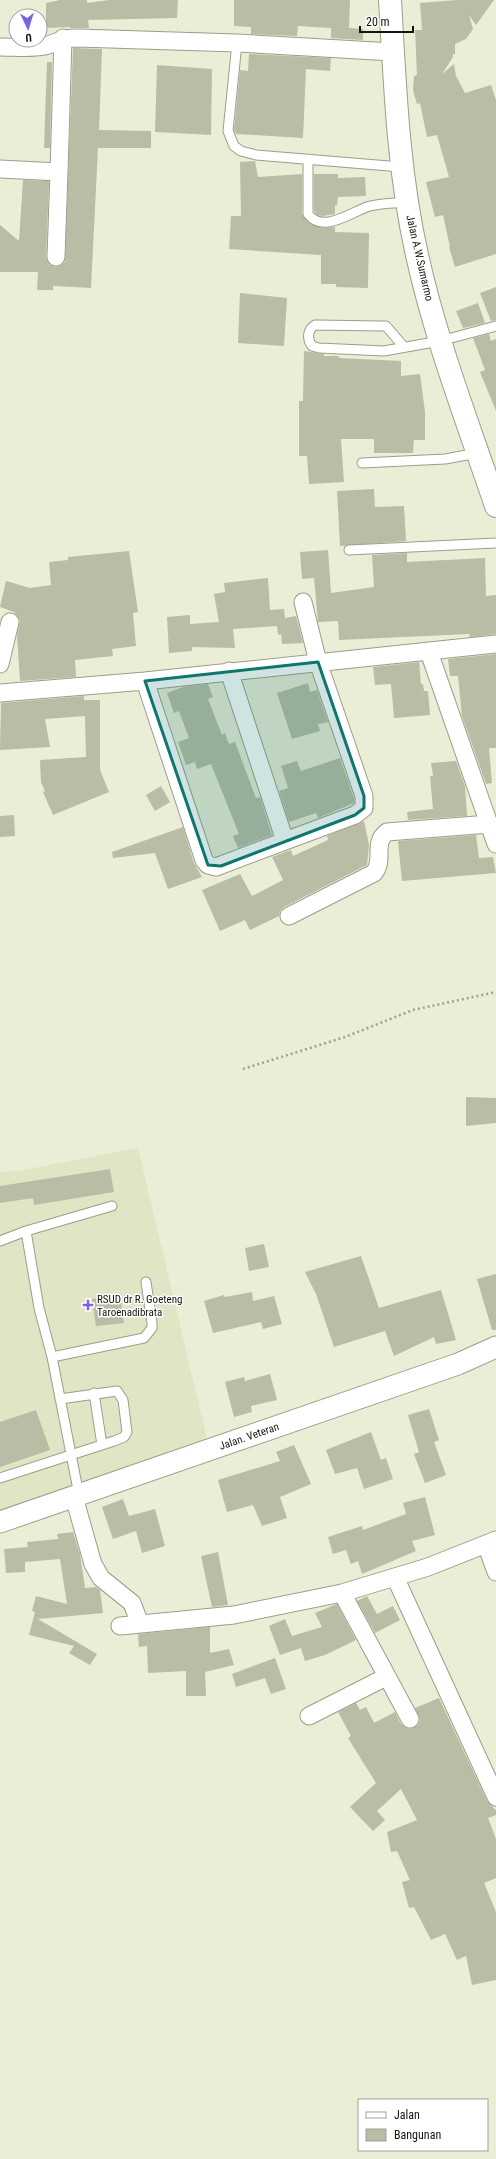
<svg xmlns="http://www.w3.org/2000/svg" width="496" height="2159" viewBox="0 0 496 2159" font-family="'Roboto Condensed',sans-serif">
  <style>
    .built { fill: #e1e4c5 }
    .building { fill: #babca6 }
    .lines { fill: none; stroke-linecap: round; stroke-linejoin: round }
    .service-casing { stroke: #9c9e88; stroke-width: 11 }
    .minor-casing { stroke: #9c9e88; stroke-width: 19 }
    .tertiary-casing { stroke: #9c9e88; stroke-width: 23 }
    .primary-casing { stroke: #9c9e88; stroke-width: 24 }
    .path { stroke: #9fa08f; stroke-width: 2.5; stroke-dasharray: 2 3; stroke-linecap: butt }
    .service { stroke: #fff; stroke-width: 9 }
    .minor { stroke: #fff; stroke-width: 17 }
    .tertiary { stroke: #fff; stroke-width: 21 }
    .primary { stroke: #fff; stroke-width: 22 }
    .marked { fill: #0f766e; fill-opacity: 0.2; stroke: #0f766e; stroke-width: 3; stroke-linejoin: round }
    .poi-dot { fill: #7c63de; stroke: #fff; stroke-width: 1.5 }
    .labels { text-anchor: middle; stroke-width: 3; stroke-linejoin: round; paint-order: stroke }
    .street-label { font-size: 11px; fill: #14150d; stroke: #fff }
    .poi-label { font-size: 11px; fill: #14150d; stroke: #fff; text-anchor: start }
  </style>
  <rect width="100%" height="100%" fill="#ebedd6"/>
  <!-- built -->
  <path class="built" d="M 138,1148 L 207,1439 L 0,1511 L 0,1172 L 19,1171 Z"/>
  <!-- building -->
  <path class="building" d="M 60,0 L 87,0 L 87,3 L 109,0 L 178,0 L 177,18 L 88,20 L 89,28 L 70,28 L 70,27 L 46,28 L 46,3 Z
    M 234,0 L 350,0 L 349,28 L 363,29 L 363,40 L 331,38 L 331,28 L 298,26 L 297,36 L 251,34 L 251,27 L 234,26 Z
    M 457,0 L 494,0 L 476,25 L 469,15 L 473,29 L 466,39 L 455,44 L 455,54 L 453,54 L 453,57 L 442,74 L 454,64 L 456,76 L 465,93 L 491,85 L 496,100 L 496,254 L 455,267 L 449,247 L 450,247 L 443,215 L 435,217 L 426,182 L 449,177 L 437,135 L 427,137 L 420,103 L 417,104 L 413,90 L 414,76 L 417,75 L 415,30 L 422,30 L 420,3 Z
    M 73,48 L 102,49 L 99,130 L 151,131 L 151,148 L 98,148 L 91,288 L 53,286 L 53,290 L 37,290 L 38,272 L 0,272 L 0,225 L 19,241 L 23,180 L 49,181 L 46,257 L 50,265 L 55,267 L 60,266 L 65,262 Z
    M 249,54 L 331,58 L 330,71 L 306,69 L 303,138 L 236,134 L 234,130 L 240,70 L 248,71 Z
    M 47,62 L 52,62 L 50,148 L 44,148 Z
    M 157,65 L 212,69 L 211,135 L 155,132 Z
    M 255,161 L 258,177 L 302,174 L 302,214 L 310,224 L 322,228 L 335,227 L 335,232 L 369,233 L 368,288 L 336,287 L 336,284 L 321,284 L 321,255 L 229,249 L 231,216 L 241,216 L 240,162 Z
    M 314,174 L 338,174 L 338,178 L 365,177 L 366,196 L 338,197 L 337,205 L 335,205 L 335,214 L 323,216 L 317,215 L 314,211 Z
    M 496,287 L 496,320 L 491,321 L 480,293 Z
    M 240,293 L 287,298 L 284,346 L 238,343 Z
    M 478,303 L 485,323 L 463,328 L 456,311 Z
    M 489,334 L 491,341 L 496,339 L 496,411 L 480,372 L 485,370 L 473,338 Z
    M 304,351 L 324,354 L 324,356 L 339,356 L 339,358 L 401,361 L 401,376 L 420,374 L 425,412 L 425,440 L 414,440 L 413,453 L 374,453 L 374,439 L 341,439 L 344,482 L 309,484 L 307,456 L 299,456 L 299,401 L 303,401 Z
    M 374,489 L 375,507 L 404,506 L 406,541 L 340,546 L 337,491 Z
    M 328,550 L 331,593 L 374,587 L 372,555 L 407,553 L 407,562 L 485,558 L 486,596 L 496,595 L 496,634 L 470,637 L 469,634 L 339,640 L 338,621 L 318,622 L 314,578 L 302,579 L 300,552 Z
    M 129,551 L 138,612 L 133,613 L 136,646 L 112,649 L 113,656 L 75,660 L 76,677 L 20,681 L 17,636 L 20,620 L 14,612 L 0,607 L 6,581 L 30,588 L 51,585 L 49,562 L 68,560 L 68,557 Z
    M 268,578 L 270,610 L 284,609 L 285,618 L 296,616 L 303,643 L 282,644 L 281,634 L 278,635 L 277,626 L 233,629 L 235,648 L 192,647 L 192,651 L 169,653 L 167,617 L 190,615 L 190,624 L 219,622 L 214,594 L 225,592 L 224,583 Z
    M 496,654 L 496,748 L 489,748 L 492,783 L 486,784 L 462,716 L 458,676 L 450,676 L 448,659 Z
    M 419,662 L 421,684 L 423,684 L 424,691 L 428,691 L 430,715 L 394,718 L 391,684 L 375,685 L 373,667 Z
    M 308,683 L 310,692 L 317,690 L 328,722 L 318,724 L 320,731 L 292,739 L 277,693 Z
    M 208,684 L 213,697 L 208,699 L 222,735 L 225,733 L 229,744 L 235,742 L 256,798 L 260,797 L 272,835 L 238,848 L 233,836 L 239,834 L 211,764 L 197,769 L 195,762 L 186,765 L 178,742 L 189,738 L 179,711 L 174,713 L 167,693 L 183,687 Z
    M 84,696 L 84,700 L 100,700 L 100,770 L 109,792 L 53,815 L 43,792 L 45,791 L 41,782 L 40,760 L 86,757 L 85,716 L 45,719 L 50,747 L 0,750 L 1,703 Z
    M 340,758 L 354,798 L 354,803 L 318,818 L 316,813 L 289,822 L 279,791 L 288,788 L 281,766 L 297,761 L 301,771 Z
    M 456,761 L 465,786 L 467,816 L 408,820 L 407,812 L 433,809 L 430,776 L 433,776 L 431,763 Z
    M 161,786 L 170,802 L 155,811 L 146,795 Z
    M 14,815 L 15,836 L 0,837 L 0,816 Z
    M 364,821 L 369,845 L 367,865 L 284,907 L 280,911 L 279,916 L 250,930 L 245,920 L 220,931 L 202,890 L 240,874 L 252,896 L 283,880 L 272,857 L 291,850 L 293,856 L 328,840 L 327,836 Z
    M 183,827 L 194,863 L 202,877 L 168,889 L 155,853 L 113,858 L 112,852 Z
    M 476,835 L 479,858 L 493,857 L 496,873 L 402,881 L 398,841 Z
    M 466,1097 L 496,1098 L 496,1123 L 466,1126 Z
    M 110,1169 L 114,1192 L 34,1205 L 33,1198 L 0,1203 L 0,1186 Z
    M 264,1244 L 269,1267 L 249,1271 L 245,1248 Z
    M 361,1256 L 379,1308 L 441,1290 L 456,1340 L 436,1344 L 434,1337 L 394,1356 L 385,1331 L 334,1347 L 316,1294 L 305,1272 Z
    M 496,1274 L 496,1330 L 492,1330 L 477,1279 Z
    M 252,1292 L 253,1301 L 274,1296 L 282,1324 L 263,1329 L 261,1322 L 213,1333 L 204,1301 L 224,1295 L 225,1297 Z
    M 120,1295 L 124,1323 L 96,1326 L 92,1299 Z
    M 270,1374 L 277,1400 L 251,1406 L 252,1412 L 234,1417 L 225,1382 L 244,1377 L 245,1381 Z
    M 429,1409 L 439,1440 L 434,1442 L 446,1475 L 425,1483 L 414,1454 L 419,1452 L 408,1415 Z
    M 36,1410 L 50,1450 L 0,1467 L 0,1422 Z
    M 371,1432 L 381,1460 L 386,1458 L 393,1479 L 364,1489 L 357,1468 L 335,1474 L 326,1450 Z
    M 294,1445 L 311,1484 L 280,1497 L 287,1518 L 262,1526 L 253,1505 L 227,1512 L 218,1480 L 280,1461 L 276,1452 Z
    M 425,1497 L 435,1535 L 412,1541 L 416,1551 L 362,1574 L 358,1561 L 351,1564 L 346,1550 L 333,1554 L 328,1537 L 362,1526 L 363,1530 L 406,1514 L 403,1503 Z
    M 123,1499 L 129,1516 L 155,1509 L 165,1546 L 142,1553 L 136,1531 L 113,1539 L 102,1507 Z
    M 73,1532 L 80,1554 L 85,1588 L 96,1587 L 100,1590 L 103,1613 L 38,1619 L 97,1654 L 90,1665 L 69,1653 L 74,1646 L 29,1635 L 35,1612 L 32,1611 L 36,1596 L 67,1604 L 60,1559 L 25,1562 L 25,1572 L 6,1573 L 4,1549 L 28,1547 L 27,1542 L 58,1539 L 57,1534 Z
    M 218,1552 L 228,1605 L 212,1607 L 201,1556 Z
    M 367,1596 L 377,1614 L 393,1606 L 400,1620 L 375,1633 L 357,1601 Z
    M 337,1604 L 356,1640 L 325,1655 L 305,1661 L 301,1648 L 280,1655 L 269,1626 L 285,1619 L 292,1636 L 322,1627 L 315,1613 Z
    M 210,1627 L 210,1653 L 229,1649 L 234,1665 L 205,1672 L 206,1696 L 186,1696 L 186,1671 L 148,1673 L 147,1646 L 139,1647 L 138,1634 Z
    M 275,1658 L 286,1689 L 271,1694 L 265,1678 L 236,1687 L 232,1674 Z
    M 439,1698 L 487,1801 L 496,1810 L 496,1815 L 488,1818 L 496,1839 L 496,1878 L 484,1883 L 496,1912 L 496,1980 L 472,1985 L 466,1956 L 457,1960 L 445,1934 L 431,1940 L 414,1907 L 409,1908 L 402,1882 L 410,1880 L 397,1851 L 391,1852 L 387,1832 L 417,1820 L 401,1789 L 377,1811 L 385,1820 L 373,1831 L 350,1807 L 376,1783 L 348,1738 L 351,1736 L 338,1712 L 356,1703 L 360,1710 L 366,1707 L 374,1723 L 395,1712 L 401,1724 L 410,1729 L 418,1725 L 420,1720 L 415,1708 Z"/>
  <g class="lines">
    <!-- service casing -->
    <g class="service-casing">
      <path id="service" d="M 237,43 L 228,131 L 234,146 L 241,151 L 256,155 L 401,167
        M 308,159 L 308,214 C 323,235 354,210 370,206 C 382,203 395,203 407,202
        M 404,347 L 386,326 L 382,326 L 315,325 C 307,330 307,339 312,346 L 319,348 L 384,351 L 440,341 L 496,326
        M 362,463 L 445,459 L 478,453
        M 349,550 L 496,543
        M 26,1231 L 39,1308 L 52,1357 L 79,1495
        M 0,1241 L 26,1231 L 112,1206
        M 52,1357 L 144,1338 L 152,1328 L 152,1323 L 146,1282
        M 94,1393 L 102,1445
        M 0,1478 L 114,1441 L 124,1437 L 127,1432 L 123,1400 L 117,1391 L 60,1399"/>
    </g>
    <!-- minor casing -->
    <g class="minor-casing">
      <path id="minor" d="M 0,47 C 15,47 30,49 45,46 C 59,42 61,38 78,38 L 237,43 L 393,52
        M 0,169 L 59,172 L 63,38
        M 56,257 L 59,172
        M 429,652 L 496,844
        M 0,664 L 10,622
        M 145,681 L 204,860 L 208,865 L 216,867 L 285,841 L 229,671
        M 0,693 L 145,681 L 496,644
        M 285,841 L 355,815 L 364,808 L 364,796 L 318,662 L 303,602
        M 289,916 L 374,873 C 385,860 372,843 387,832 L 489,824
        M 74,1497 L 93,1564 L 101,1578 L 132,1603 L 140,1624
        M 486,1544 L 496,1572
        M 395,1577 L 496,1797
        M 342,1593 L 410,1719
        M 120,1626 L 234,1615 L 342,1593 L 428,1567 L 496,1540
        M 309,1716 L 386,1677"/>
    </g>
    <!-- tertiary casing -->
    <g class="tertiary-casing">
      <path id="tertiary" d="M 0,1522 L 458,1364 L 496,1347"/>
    </g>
    <!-- primary casing -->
    <g class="primary-casing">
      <path id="primary" d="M 390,0 C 395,86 398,171 417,255 C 436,341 468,423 496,506"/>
    </g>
    <!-- path -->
    <path class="path" d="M 243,1069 L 345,1037 L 413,1010 L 496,992"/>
    <!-- service -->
    <use href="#service" class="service"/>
    <!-- minor -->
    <use href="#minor" class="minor"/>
    <!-- tertiary -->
    <use href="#tertiary" class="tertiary"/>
    <!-- primary -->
    <use href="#primary" class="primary"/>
  </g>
  <!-- marked area -->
  <path class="marked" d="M 318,662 L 364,796 L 364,808 L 355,815 L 221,866 L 208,865 L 145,681 Z"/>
  <!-- markers -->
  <path class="poi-dot" d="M86 1299h4v4h4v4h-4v4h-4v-4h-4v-4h4z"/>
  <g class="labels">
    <!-- street labels -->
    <g class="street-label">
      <text transform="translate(420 258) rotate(77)" y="4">Jalan A.W.Sumarmo</text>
      <text transform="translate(249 1436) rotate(-19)" y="4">Jalan. Veteran</text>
    </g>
    <!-- poi labels -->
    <g class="poi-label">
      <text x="97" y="1303">RSUD dr R. Goeteng<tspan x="97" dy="13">Taroenadibrata</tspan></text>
    </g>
  </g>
  <!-- legend -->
  <rect x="358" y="2099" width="130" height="52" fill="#ffffff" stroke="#a1a19e"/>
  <rect x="366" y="2112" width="20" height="6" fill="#ffffff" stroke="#a1a19e"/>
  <text x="394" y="2119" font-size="12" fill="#14150d">Jalan</text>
  <rect x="366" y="2129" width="20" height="12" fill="#babca6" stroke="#a1a19e"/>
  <text x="394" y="2139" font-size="12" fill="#14150d">Bangunan</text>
  <!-- north arrow -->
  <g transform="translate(28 28) rotate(176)"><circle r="19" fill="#ffffff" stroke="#a1a19e"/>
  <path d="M0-3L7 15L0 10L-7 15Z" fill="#7c63de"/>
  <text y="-6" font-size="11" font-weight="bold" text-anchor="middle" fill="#14150d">U</text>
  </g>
  <!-- scale -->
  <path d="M360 26v6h53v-6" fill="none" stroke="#14150d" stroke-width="2"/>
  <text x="366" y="26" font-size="12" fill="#14150d" stroke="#ffffff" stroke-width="3" paint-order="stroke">20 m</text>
</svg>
